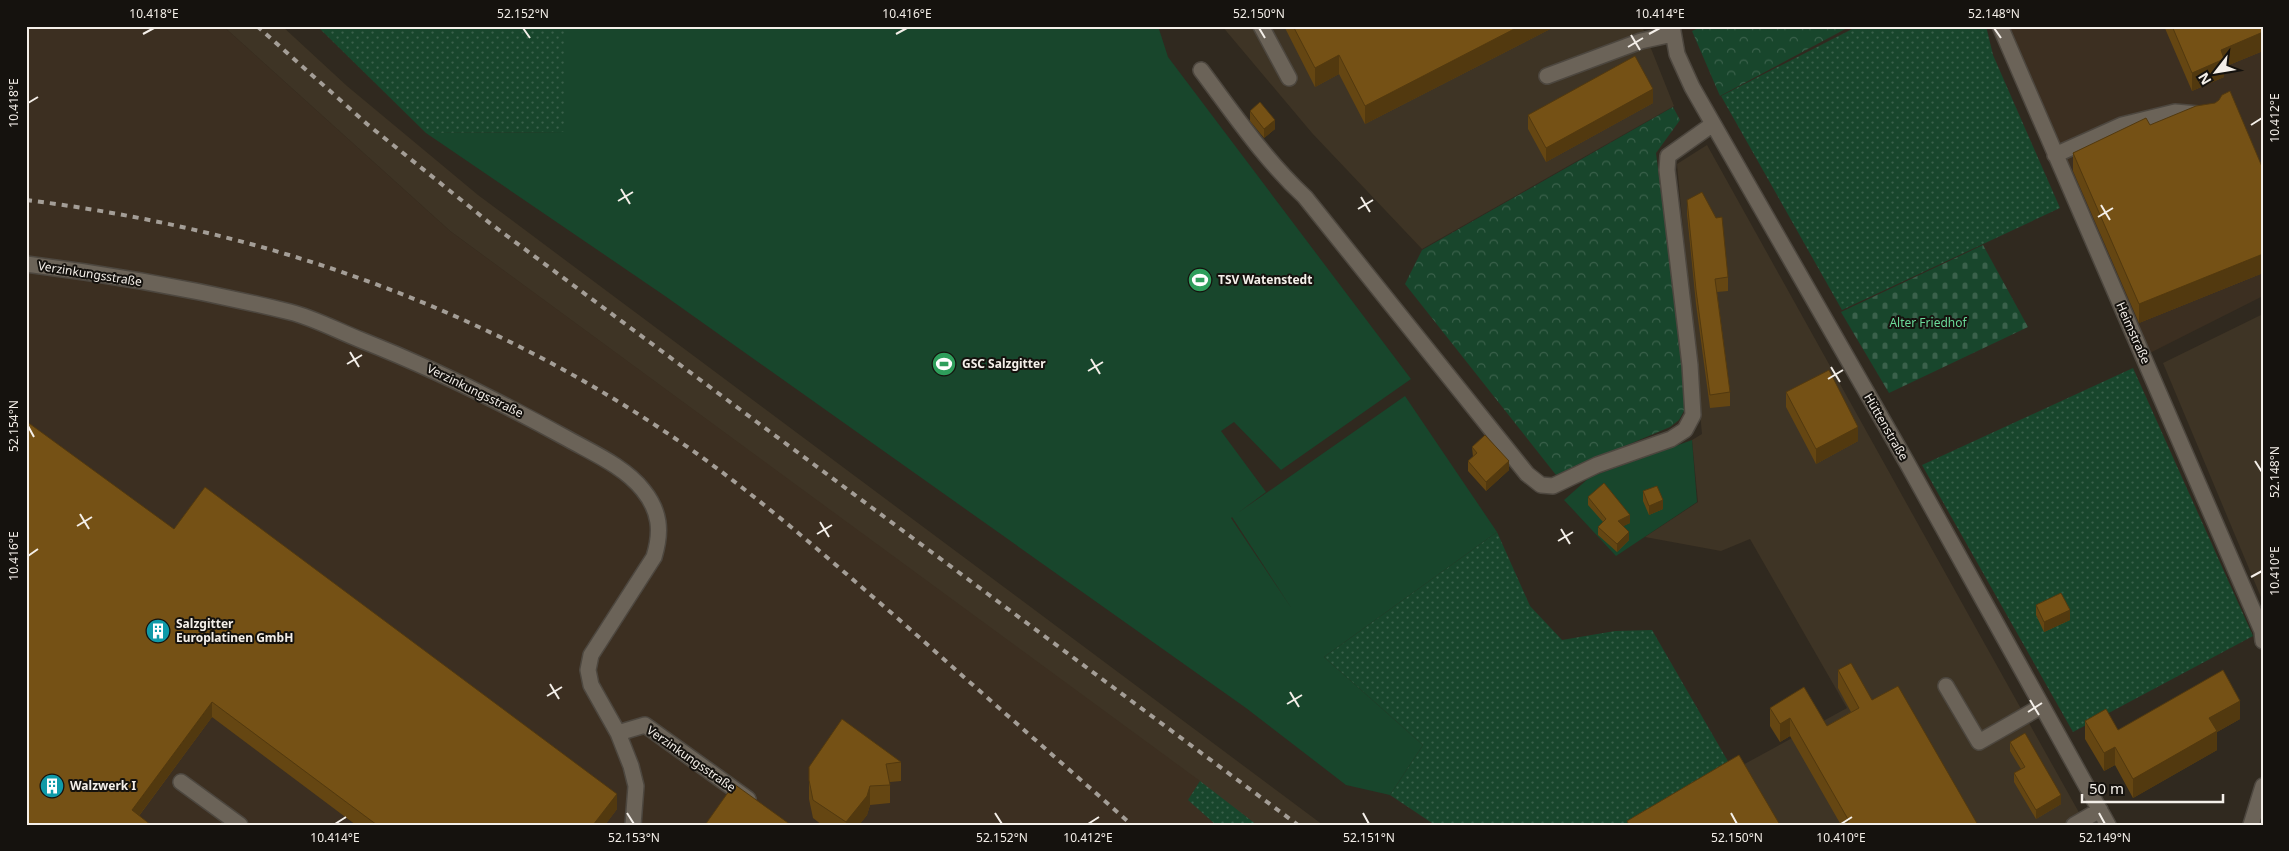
<svg xmlns="http://www.w3.org/2000/svg" width="2289" height="851" viewBox="0 0 2289 851" font-family="'Noto Sans',sans-serif">
  <style>
    .built { fill: #3e3425 }
    .industrial { fill: #3c2f21 }
    .grass { fill: url(#grass-dots) }
    .forest { fill: url(#forest-crowns) }
    .cemetery { fill: url(#cemetery-stones) }
    .pitch { fill: #18462c }
    .lines { fill: none; stroke-linecap: round; stroke-linejoin: round }
    .minor-casing { stroke: #4d473f; stroke-width: 18 }
    .minor { stroke: #6b6358; stroke-width: 15 }
    .rail { stroke: #a49e97; stroke-width: 4; stroke-dasharray: 6 6; stroke-linecap: butt }
    .wall { fill: #654612 }
    .shaded-wall { fill: #52390f }
    .building { fill: #755115; stroke: #52390f }
    .ticks { fill: none; stroke: #f4efe9; stroke-width: 2 }
    .labels { text-anchor: middle; stroke-width: 4; stroke-linejoin: round; paint-order: stroke }
    .street-label { font-size: 12px; fill: #f4efe9; stroke: #15120e }
    .poi-label { font-size: 12px; font-weight: bold; fill: #f4efe9; stroke: #15120e; text-anchor: start }
    .park-label { font-size: 12px; fill: #6bdb9a; stroke: #15120e }
    .neatline { fill: none; stroke: #f4efe9; stroke-width: 2 }
    .ticks-label { font-size: 12px; text-anchor: middle; fill: #f4efe9 }
  </style>
  <defs>
    <pattern id="grass-dots" width="8" height="8" patternUnits="userSpaceOnUse" patternTransform="scale(1.25)"><rect width="8" height="8" fill="#18462c"/><path d="M2 2h.1M6 6h.1" fill="none" stroke="#3a614b" stroke-width="1.8" stroke-linecap="round"/></pattern>
    <pattern id="forest-crowns" width="20" height="18" patternUnits="userSpaceOnUse" patternTransform="scale(1.25)"><rect width="20" height="18" fill="#18462c"/><path d="M2 6a3 3 0 1 1 6 0M12 15a3 3 0 1 1 6 0" fill="none" stroke="#3a614b"/></pattern>
    <pattern id="cemetery-stones" width="16" height="16" patternUnits="userSpaceOnUse" patternTransform="scale(1.25)"><rect width="16" height="16" fill="#18462c"/><path d="M2 7V4a2 2 0 0 1 4 0v3zM10 15v-3a2 2 0 0 1 4 0v3z" fill="#3a614b"/></pattern>
  </defs>
  <rect width="100%" height="100%" fill="#30291f"/>
  <!-- built -->
  <path class="built" d="M 223,26 L 282,26 L 347,86 L 478,195 L 1323,825 L 1257,825 L 450,231 Z
    M 1222,26 L 1642,26 L 1674,106 L 1422,249 L 1312,133 Z
    M 1707,145 L 1977,630 L 2086,825 L 1633,825 L 1847,708 L 1750,539 L 1721,551 L 1645,537 L 1698,502 L 1692,440 L 1702,434 L 1677,164 Z
    M 2263,314 L 2263,602 L 2163,363 Z"/>
  <!-- industrial -->
  <path class="industrial" d="M 26,26 L 223,26 L 450,231 L 1200,781 L 1189,800 L 1216,825 L 26,825 Z
    M 2000,26 L 2263,26 L 2263,296 L 2144,356 Z"/>
  <!-- grass -->
  <path class="grass" d="M 317,26 L 565,26 L 565,132 L 426,133 Z
    M 1858,26 L 1986,26 L 1993,55 L 2060,208 L 1842,310 L 1721,96 Z
    M 2133,368 L 2253,636 L 2073,732 L 1922,465 Z
    M 1497,532 L 1530,606 L 1562,640 L 1615,631 L 1652,630 L 1733,770 L 1633,825 L 1435,825 L 1390,795 L 1423,745 L 1324,657 Z
    M 1200,781 L 1257,825 L 1216,825 L 1188,800 Z"/>
  <!-- forest -->
  <path class="forest" d="M 1703,26 L 1851,26 L 1720,96 L 1692,31 Z
    M 1673,107 L 1680,120 L 1656,153 L 1685,381 L 1685,409 L 1679,420 L 1670,427 L 1556,475 L 1405,284 L 1422,250 Z"/>
  <!-- cemetery -->
  <path class="cemetery" d="M 1983,245 L 2028,327 L 1889,393 L 1841,312 Z"/>
  <!-- pitch -->
  <path class="pitch" d="M 565,26 L 1158,26 L 1168,57 L 1411,379 L 1281,470 L 1234,422 L 1221,431 L 1266,492 L 1231,518 L 1292,609 L 1232,517 L 1405,396 L 1497,532 L 1324,657 L 1423,745 L 1390,795 L 1346,785 L 1246,708 L 665,296 L 426,133 L 565,132 Z
    M 1692,440 L 1697,502 L 1616,556 L 1564,500 L 1590,477 Z"/>
  <g class="lines">
    <!-- minor casing -->
    <g class="minor-casing">
      <path id="minor" d="M 1261,26 L 1289,78
        M 1672,26 L 1677,54 L 1692,87 L 1906,461 L 2108,825
        M 2000,26 L 2262,631 L 2263,641
        M 1201,70 C 1234,114 1264,159 1305,197 L 1527,474 L 1541,485 L 1553,486 L 1597,465 L 1671,439 L 1685,430 L 1693,415 L 1690,365 L 1667,170 L 1668,156 L 1713,124
        M 1547,76 L 1641,41 L 1673,34
        M 2055,155 L 2122,125 L 2175,112 L 2198,114
        M 26,264 C 115,275 204,291 290,312 C 314,318 338,331 361,340 C 432,368 501,402 568,439 C 593,453 625,467 643,490 C 660,511 662,531 654,557 L 591,655 L 588,670 L 591,685 L 618,733 L 631,766 L 636,786 L 633,825
        M 1946,686 L 1979,742 L 2042,706
        M 618,733 L 645,725 L 748,799
        M 181,782 L 240,825
        M 2074,825 L 2100,810
        M 2251,825 L 2263,786"/>
    </g>
    <!-- minor -->
    <use href="#minor" class="minor"/>
    <!-- rail -->
    <path class="rail" d="M 257,26 L 367,124 L 491,224 L 1298,825
      M 26,200 C 252,228 468,301 658,427 C 745,484 823,554 902,622 C 978,690 1055,757 1132,825"/>
  </g>
  <!-- wall -->
  <path class="wall" d="M 1284,26 L 1556,26 L 1365,124 L 1339,74 L 1315,87 Z
    M 2164,26 L 2263,26 L 2263,51 L 2224,67 L 2224,77 L 2192,91 Z
    M 1653,103 L 1546,162 L 1528,129 L 1528,115 Z
    M 1250,111 L 1275,129 L 1264,138 L 1250,121 Z
    M 2150,125 L 2263,169 L 2263,273 L 2139,323 L 2073,171 L 2073,153 Z
    M 1687,200 L 1728,277 L 1728,291 L 1717,292 L 1730,392 L 1730,406 L 1710,408 L 1696,304 L 1687,214 Z
    M 1786,392 L 1858,441 L 1816,464 L 1786,407 Z
    M 1472,447 L 1509,470 L 1486,491 L 1468,471 L 1468,461 L 1473,457 Z
    M 1643,491 L 1663,509 L 1649,515 L 1643,501 Z
    M 1588,497 L 1630,523 L 1623,526 L 1629,540 L 1617,552 L 1598,535 L 1598,527 L 1603,522 L 1588,505 Z
    M 174,529 L 617,809 L 605,825 L 356,825 L 212,717 L 139,816 L 26,825 Z
    M 2036,605 L 2070,620 L 2044,632 L 2036,615 Z
    M 1838,670 L 1872,700 L 1978,825 L 1841,825 L 1790,736 L 1780,742 L 1770,726 L 1770,708 L 1827,726 L 1851,712 L 1838,688 Z
    M 2240,719 L 2217,732 L 2217,750 L 2133,798 L 2115,765 L 2104,771 L 2085,739 L 2085,721 L 2118,730 Z
    M 2010,742 L 2061,804 L 2036,819 L 2014,782 L 2014,773 L 2021,769 L 2010,751 Z
    M 901,762 L 901,781 L 890,782 L 890,803 L 870,805 L 867,815 L 859,825 L 822,825 L 813,818 L 809,799 L 809,767 Z"/>
  <!-- shaded-wall -->
  <path class="shaded-wall" d="M 1520,26 L 1556,26 L 1365,124 L 1365,106 Z
    M 2263,32 L 2263,51 L 2224,67 L 2224,77 L 2192,91 L 2192,73 L 2221,50 Z
    M 1339,55 L 1339,74 L 1315,87 L 1315,68 Z
    M 1653,89 L 1653,103 L 1546,162 L 1546,148 Z
    M 1275,120 L 1275,129 L 1264,138 L 1264,129 Z
    M 2263,254 L 2263,273 L 2139,323 L 2139,304 Z
    M 1858,427 L 1858,441 L 1816,464 L 1816,449 Z
    M 1509,461 L 1509,470 L 1486,491 L 1486,482 Z
    M 1663,500 L 1663,509 L 1649,515 L 1649,506 Z
    M 1630,515 L 1630,523 L 1618,529 L 1618,521 Z
    M 1629,532 L 1629,540 L 1617,552 L 1617,544 Z
    M 2070,610 L 2070,620 L 2044,632 L 2044,622 Z
    M 2240,701 L 2240,719 L 2217,732 L 2217,750 L 2133,798 L 2133,779 L 2209,718 Z
    M 212,702 L 212,717 L 132,825 L 132,810 Z
    M 1790,718 L 1790,736 L 1780,742 L 1780,724 Z
    M 2115,747 L 2115,765 L 2104,771 L 2104,753 Z
    M 870,786 L 870,805 L 867,815 L 859,825 L 846,825 L 846,822 Z
    M 617,794 L 617,809 L 605,825 L 593,825 Z
    M 2061,795 L 2061,804 L 2036,819 L 2036,810 Z"/>
  <!-- building -->
  <path class="building" d="M 1293,26 L 1520,26 L 1365,106 L 1339,55 L 1315,68 Z
    M 2172,26 L 2263,26 L 2263,32 L 2221,50 L 2224,59 L 2192,73 Z
    M 1635,56 L 1653,89 L 1546,148 L 1528,115 Z
    M 2230,91 L 2263,169 L 2263,254 L 2139,304 L 2073,153 L 2146,118 L 2150,125 L 2196,106 L 2215,103 L 2219,100 L 2222,95 Z
    M 1260,102 L 1275,120 L 1264,129 L 1250,111 Z
    M 1702,192 L 1716,218 L 1722,217 L 1728,277 L 1715,279 L 1730,392 L 1710,395 L 1696,290 L 1687,200 Z
    M 1829,370 L 1858,427 L 1816,449 L 1786,392 Z
    M 26,421 L 174,529 L 205,487 L 617,794 L 593,825 L 377,825 L 212,702 L 132,810 L 151,825 L 26,825 Z
    M 1485,435 L 1509,461 L 1486,482 L 1468,461 L 1477,453 L 1472,447 Z
    M 1604,483 L 1630,515 L 1618,521 L 1629,532 L 1617,544 L 1598,527 L 1606,519 L 1588,497 Z
    M 1657,486 L 1663,500 L 1649,506 L 1643,491 Z
    M 2061,593 L 2070,610 L 2044,622 L 2036,605 Z
    M 1851,663 L 1872,700 L 1898,686 L 1978,825 L 1844,825 L 1849,821 L 1790,718 L 1780,724 L 1770,708 L 1804,687 L 1827,726 L 1859,708 L 1838,670 Z
    M 2223,670 L 2240,701 L 2209,718 L 2217,731 L 2133,779 L 2115,747 L 2104,753 L 2085,721 L 2106,709 L 2118,730 Z
    M 842,719 L 901,762 L 886,764 L 890,785 L 870,786 L 867,796 L 846,822 L 813,800 L 809,780 L 809,767 Z
    M 2025,733 L 2061,795 L 2036,810 L 2014,773 L 2025,767 L 2010,742 Z
    M 1739,755 L 1780,825 L 1629,825 L 1627,821 Z
    M 734,784 L 791,825 L 705,825 Z"/>
  <!-- ticks -->
  <path class="ticks" d="M 523,28 L 530,38M 1259,28 L 1265,38M 1994,28 L 2001,38M 143,34 L 154,28M 896,34 L 907,28M 1649,34 L 1660,28M 1631,35 L 1640,50M 1628,47 L 1643,38M 28,103 L 38,97M 2251,125 L 2262,118M 621,189 L 630,204M 1361,197 L 1370,212M 618,201 L 633,192M 2101,205 L 2110,220M 1358,209 L 1373,200M 2098,217 L 2113,208M 350,352 L 359,367M 1091,359 L 1100,374M 347,364 L 362,355M 1831,367 L 1840,382M 1088,371 L 1103,362M 1828,379 L 1843,370M 28,426 L 34,437M 2255,461 L 2262,472M 80,514 L 89,529M 820,522 L 829,537M 77,526 L 92,517M 1561,529 L 1570,544M 817,534 L 832,525M 1558,541 L 1573,532M 28,556 L 38,549M 2251,577 L 2262,571M 550,684 L 559,699M 1290,692 L 1299,707M 547,696 L 562,687M 2030,700 L 2039,715M 1287,704 L 1302,695M 2028,712 L 2042,703M 627,813 L 634,824M 995,813 L 1002,824M 1363,813 L 1369,824M 1731,813 L 1737,824M 2099,813 L 2105,824M 335,824 L 346,817M 1088,824 L 1099,817M 1841,824 L 1852,817"/>
  <!-- icons -->
  <defs>
    <g id="stadium-disc" transform="scale(1.25)"><circle r="9.5" fill="#2e9e5b" stroke="#15120e"/><path d="M0-5a6.5 5 0 1 0 0 10a6.5 5 0 1 0 0-10ZM-3.5-1.8h7v3.6h-7Z" fill="#fff"/></g>
    <g id="building-disc" transform="scale(1.25)"><circle r="9.5" fill="#0f9aa8" stroke="#15120e"/><path d="M-4-6H4V6H1V3H-1V6H-4ZM-2.5-4.3h1.7v1.8h-1.7ZM.8-4.3h1.7v1.8H.8ZM-2.5-1h1.7V.8h-1.7ZM.8-1h1.7V.8H.8Z" fill="#fff"/></g>
  </defs>
  <g fill-rule="evenodd">
    <use href="#stadium-disc" x="1200" y="280"/>
    <use href="#stadium-disc" x="944" y="364"/>
    <use href="#building-disc" x="158" y="631"/>
    <use href="#building-disc" x="52" y="786"/>
  </g>
  <g class="labels">
    <!-- street labels -->
    <g class="street-label">
      <text transform="translate(90 274) rotate(9)" y="4">Verzinkungsstraße</text>
      <text transform="translate(2133 333) rotate(66)" y="4">Heimstraße</text>
      <text transform="translate(475 391) rotate(26)" y="4">Verzinkungsstraße</text>
      <text transform="translate(1886 427) rotate(60)" y="4">Hüttenstraße</text>
      <text transform="translate(691 759) rotate(35)" y="4">Verzinkungsstraße</text>
    </g>
    <!-- poi labels -->
    <g class="poi-label">
      <text x="1218" y="284">TSV Watenstedt</text>
      <text x="962" y="368">GSC Salzgitter</text>
      <text x="176" y="628">Salzgitter<tspan x="176" dy="14">Europlatinen GmbH</tspan></text>
      <text x="70" y="790">Walzwerk I</text>
    </g>
    <!-- park labels -->
    <g class="park-label">
      <text x="1928" y="327">Alter Friedhof</text>
    </g>
  </g>
  <!-- border -->
  <rect width="2289" height="851" fill="none" stroke="#15120e" stroke-width="55"/>
  <!-- north arrow -->
  <g transform="translate(2216 72) rotate(239)" stroke="#15120e" stroke-width="4" paint-order="stroke">
  <path d="M0-4L9 19L0 12L-9 19Z" fill="#f4efe9"/>
  <text y="-8" font-size="14" font-weight="bold" text-anchor="middle" fill="#f4efe9">N</text>
  </g>
  <!-- scale -->
  <path d="M2082 794v8h141v-8" fill="none" stroke="#f4efe9" stroke-width="2.5"/>
  <text x="2089" y="794" font-size="15" fill="#f4efe9" stroke="#15120e" stroke-width="4" paint-order="stroke">50 m</text>
  <rect x="28" y="28" width="2234" height="796" class="neatline"/>
  <g class="ticks-label">
    <text x="154" y="18">10.418°E</text>
    <text x="523" y="18">52.152°N</text>
    <text x="907" y="18">10.416°E</text>
    <text x="1259" y="18">52.150°N</text>
    <text x="1660" y="18">10.414°E</text>
    <text x="1994" y="18">52.148°N</text>
    <text transform="translate(14 103) rotate(-90)" y="4">10.418°E</text>
    <text transform="translate(2275 118) rotate(-90)" y="4">10.412°E</text>
    <text transform="translate(14 426) rotate(-90)" y="4">52.154°N</text>
    <text transform="translate(2275 472) rotate(-90)" y="4">52.148°N</text>
    <text transform="translate(14 556) rotate(-90)" y="4">10.416°E</text>
    <text transform="translate(2275 571) rotate(-90)" y="4">10.410°E</text>
    <text x="335" y="842">10.414°E</text>
    <text x="634" y="842">52.153°N</text>
    <text x="1002" y="842">52.152°N</text>
    <text x="1088" y="842">10.412°E</text>
    <text x="1369" y="842">52.151°N</text>
    <text x="1737" y="842">52.150°N</text>
    <text x="1841" y="842">10.410°E</text>
    <text x="2105" y="842">52.149°N</text>
  </g>
</svg>
